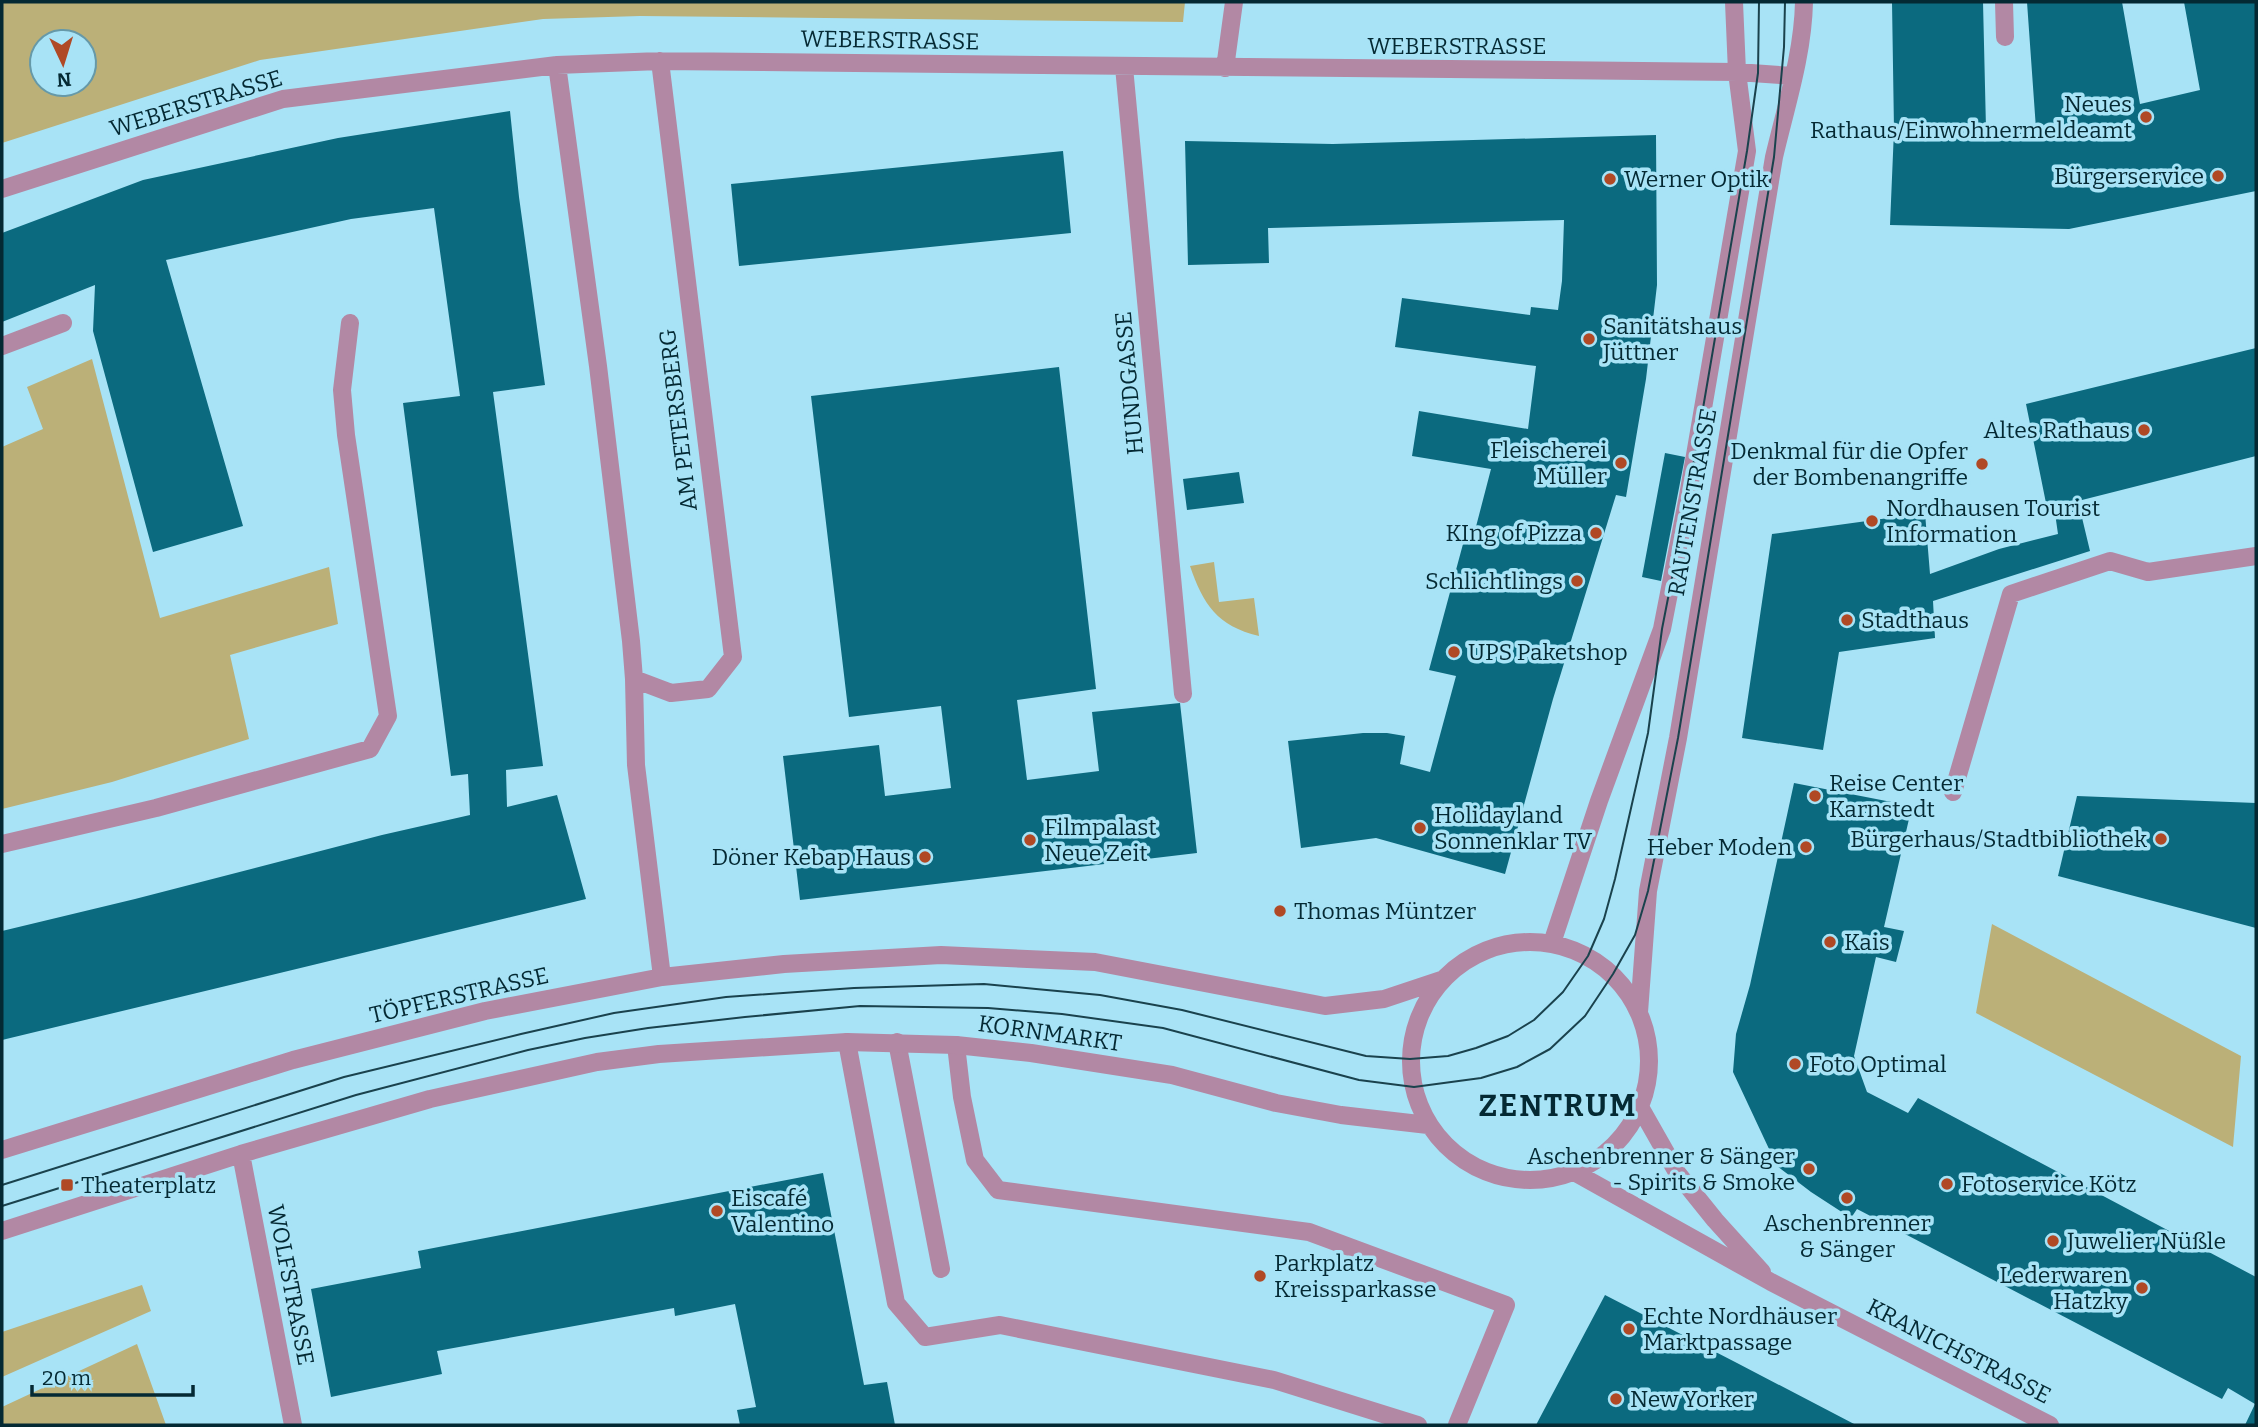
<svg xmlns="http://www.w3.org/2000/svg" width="2258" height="1427" viewBox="0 0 2258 1427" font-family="Bitter,serif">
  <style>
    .green { fill: #bbb078; fill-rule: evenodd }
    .building { fill: #0b6a7f }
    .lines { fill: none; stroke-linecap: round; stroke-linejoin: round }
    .lane { stroke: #b288a4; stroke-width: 18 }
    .street { stroke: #b288a4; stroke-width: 18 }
    .tram { stroke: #1a424d; stroke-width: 2 }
    .poi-dot { fill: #b04925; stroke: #a8e3f6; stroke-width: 2.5 }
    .labels { text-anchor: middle; stroke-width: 7; stroke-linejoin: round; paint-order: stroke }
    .street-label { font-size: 23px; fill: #042933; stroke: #a8e3f6 }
    .poi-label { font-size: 23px; fill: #042933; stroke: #a8e3f6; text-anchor: start }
    .district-label { font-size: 30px; font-weight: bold; letter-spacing: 2px; fill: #042933; stroke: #a8e3f6 }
  </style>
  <rect width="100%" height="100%" fill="#a8e3f6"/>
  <!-- green -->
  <path class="green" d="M 2,2 L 1185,2 L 1183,22 L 640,16 L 543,19 L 260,60 L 2,143 ZM 42,42 L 84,42 L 84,84 L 42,84 Z
    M 92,359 L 160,618 L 329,567 L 338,624 L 230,655 L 249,739 L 112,782 L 2,809 L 2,447 L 43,429 L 27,387 Z
    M 1214,562 L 1219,602 L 1254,598 L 1259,636 C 1217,626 1203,604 1190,566 Z
    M 1992,924 L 2241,1056 L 2233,1147 L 1976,1013 Z
    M 142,1285 L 151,1311 L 2,1377 L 2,1332 Z
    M 137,1344 L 166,1425 L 2,1425 L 2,1407 Z"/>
  <!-- building -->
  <path class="building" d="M 1892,2 L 1983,2 L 1986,129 L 2036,129 L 2027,2 L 2122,2 L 2140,104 L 2200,90 L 2184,2 L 2256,2 L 2256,191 L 2069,229 L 1890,225 L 1894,130 Z
    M 510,111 L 519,197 L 545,385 L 493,392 L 543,766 L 506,770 L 507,807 L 557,795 L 586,899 L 2,1040 L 2,931 L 135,899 L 382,835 L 470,815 L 468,774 L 451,776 L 403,403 L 460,396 L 434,208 L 351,219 L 166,260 L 243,526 L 153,552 L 93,331 L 95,285 L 2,322 L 2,233 L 143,180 L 338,138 Z
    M 1656,135 L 1657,285 L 1646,379 L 1626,497 L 1616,495 L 1553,699 L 1505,874 L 1376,838 L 1301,848 L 1288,741 L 1363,733 L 1387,733 L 1405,736 L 1400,764 L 1430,772 L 1456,676 L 1429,670 L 1463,544 L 1464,540 L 1472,542 L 1491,469 L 1412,456 L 1419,411 L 1528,429 L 1536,366 L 1395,347 L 1402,298 L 1530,315 L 1531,307 L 1558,310 L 1562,281 L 1564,220 L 1268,228 L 1269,263 L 1188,265 L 1185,141 L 1333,144 Z
    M 1063,151 L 1071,233 L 739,266 L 731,184 Z
    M 2256,348 L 2256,456 L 2078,501 L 2090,551 L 1933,601 L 1935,638 L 1839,652 L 1823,750 L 1742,738 L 1772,534 L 1925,513 L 1930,574 L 1999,549 L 2058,534 L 2054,506 L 2047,508 L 2026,404 Z
    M 1059,367 L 1096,689 L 1017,700 L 1027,780 L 1099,771 L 1092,712 L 1180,703 L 1197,853 L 800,900 L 783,756 L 879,745 L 885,796 L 951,788 L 941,706 L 849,717 L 811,396 Z
    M 1665,453 L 1685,457 L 1661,581 L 1642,577 Z
    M 1239,472 L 1244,503 L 1187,510 L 1183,479 Z
    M 1794,783 L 1912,806 L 1884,927 L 1904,931 L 1896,962 L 1876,957 L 1854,1056 L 1867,1092 L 1908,1113 L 1918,1098 L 2256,1277 L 2256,1425 L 2245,1425 L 2255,1404 L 2228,1388 L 2222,1399 L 1857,1209 L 1851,1218 L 1811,1192 L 1777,1166 L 1733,1072 L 1736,1034 L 1750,985 Z
    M 2077,796 L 2256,803 L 2256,928 L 2058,876 Z
    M 823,1173 L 864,1385 L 887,1382 L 895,1425 L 740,1425 L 737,1410 L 756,1407 L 735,1304 L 675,1316 L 674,1308 L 437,1351 L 442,1374 L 331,1397 L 311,1289 L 421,1268 L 418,1251 Z
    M 1605,1295 L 1737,1363 L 1856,1425 L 1536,1425 Z"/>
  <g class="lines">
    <!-- lane -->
    <path class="lane" d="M 2004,2 L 2005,37
      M 847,1042 L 896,1303 L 925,1337 L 1000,1325 L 1274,1380 L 1418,1425
      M 897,1042 L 941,1269
      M 956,1045 L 962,1097 L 975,1160 L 998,1190 L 1309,1232 L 1506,1305 L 1457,1425"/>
    <!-- street -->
    <path class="street" d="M 557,65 L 598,366 L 631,641 L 634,679 L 636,765 L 662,977
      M 1124,67 L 1183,694
      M 1225,68 L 1234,2
      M 2,189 L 283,99 L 557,65 L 660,61 L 1737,72 L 1793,76
      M 2,346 L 63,323
      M 634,679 L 671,693 L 708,689 L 733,657 L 660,61
      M 1953,792 L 2011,594 L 2110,561 L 2148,572 L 2256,556
      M 2,844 L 156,808 L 370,749 L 388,716 L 346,435 L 342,390 L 350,323
      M1411 1061a119 119 0 1 1 238 0a119 119 0 1 1-238 0Z
      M 1552,943 L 1599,801 L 1662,629 L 1688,496 L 1747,151 L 1737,72 L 1734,2
      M 1639,1012 L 1648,891 L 1678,738 L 1774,157 C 1786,106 1803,54 1804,2
      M 1640,1107 L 1678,1174 L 1715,1220 L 1762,1272
      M 2,1150 L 293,1060 L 485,1011 L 662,977 L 784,964 L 941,955 L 1095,962 L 1325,1006 L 1384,999 L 1441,980
      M 241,1154 L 293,1425
      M 1574,1172 L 1771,1282 L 2050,1425
      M 2,1231 L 241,1154 L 430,1099 L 597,1062 L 659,1054 L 847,1042 L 956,1045 L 1031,1053 L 1172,1075 L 1276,1103 L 1341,1115 L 1428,1125"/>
    <!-- tram -->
    <path class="tram" d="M 2,1185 L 344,1077 L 521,1034 L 614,1013 L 726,997 L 854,988 L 984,984 L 1036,989 L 1100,995 L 1182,1010 L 1366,1056 L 1410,1059 L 1448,1056 L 1476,1048 L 1508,1036 L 1534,1020 L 1563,992 L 1588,956 L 1604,919 L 1615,879 L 1648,733 L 1662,629 L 1688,496 L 1747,151 L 1758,73 L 1759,2
      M 2,1206 L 356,1095 L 528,1050 L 585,1038 L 648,1028 L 745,1017 L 860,1006 L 988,1008 L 1062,1014 L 1163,1028 L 1359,1080 L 1414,1087 L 1481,1078 L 1517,1067 L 1550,1049 L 1585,1016 L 1613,974 L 1635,935 L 1648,891 L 1678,738 L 1774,157 L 1784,47 L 1785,2"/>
  </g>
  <!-- markers -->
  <g class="poi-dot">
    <circle cx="2146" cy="117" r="7"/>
    <circle cx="2218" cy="176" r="7"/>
    <circle cx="1610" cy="179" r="7"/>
    <circle cx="1589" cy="339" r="7"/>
    <circle cx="2144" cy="430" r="7"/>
    <circle cx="1621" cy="463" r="7"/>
    <circle cx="1982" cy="464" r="7"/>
    <circle cx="1872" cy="521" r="7"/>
    <circle cx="1596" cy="533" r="7"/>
    <circle cx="1577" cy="581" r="7"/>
    <circle cx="1847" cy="620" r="7"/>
    <circle cx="1454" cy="652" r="7"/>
    <circle cx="1815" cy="796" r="7"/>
    <circle cx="1420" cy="828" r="7"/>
    <circle cx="2161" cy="839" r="7"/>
    <circle cx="1030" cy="840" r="7"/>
    <circle cx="1806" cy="847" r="7"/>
    <circle cx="925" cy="857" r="7"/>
    <circle cx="1280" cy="911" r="7"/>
    <circle cx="1830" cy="942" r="7"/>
    <circle cx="1795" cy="1064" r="7"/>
    <circle cx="1809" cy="1169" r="7"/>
    <circle cx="1947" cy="1184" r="7"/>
    <rect x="60" y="1178" width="14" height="14" rx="3.5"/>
    <circle cx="1847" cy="1198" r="7"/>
    <circle cx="717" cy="1211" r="7"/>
    <circle cx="2053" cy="1241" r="7"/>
    <circle cx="1260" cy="1276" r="7"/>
    <circle cx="2142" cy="1288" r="7"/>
    <circle cx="1629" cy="1329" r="7"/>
    <circle cx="1616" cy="1399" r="7"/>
  </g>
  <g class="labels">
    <!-- street labels -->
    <g class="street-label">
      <text transform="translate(890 40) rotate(1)" y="8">WEBERSTRASSE</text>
      <text x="1457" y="54">WEBERSTRASSE</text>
      <text transform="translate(196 103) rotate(-17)" y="8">WEBERSTRASSE</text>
      <text transform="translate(1129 383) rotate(-95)" y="8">HUNDGASSE</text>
      <text transform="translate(678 420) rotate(-97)" y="8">AM PETERSBERG</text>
      <text transform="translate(1692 502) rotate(-80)" y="8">RAUTENSTRASSE</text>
      <text transform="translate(459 995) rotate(-13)" y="8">TÖPFERSTRASSE</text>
      <text transform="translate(1050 1033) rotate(8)" y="8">KORNMARKT</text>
      <text transform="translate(291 1285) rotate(79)" y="8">WOLFSTRASSE</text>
      <text transform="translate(1959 1351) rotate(27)" y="8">KRANICHSTRASSE</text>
    </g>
    <!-- poi labels -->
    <g class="poi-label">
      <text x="2132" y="112" text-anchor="end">Neues<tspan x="2132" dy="26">Rathaus/Einwohnermeldeamt</tspan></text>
      <text x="2204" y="184" text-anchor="end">Bürgerservice</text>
      <text x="1624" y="187">Werner Optik</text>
      <text x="1603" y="334">Sanitätshaus<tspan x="1603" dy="26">Jüttner</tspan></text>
      <text x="2130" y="438" text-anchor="end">Altes Rathaus</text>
      <text x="1607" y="458" text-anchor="end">Fleischerei<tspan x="1607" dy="26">Müller</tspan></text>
      <text x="1968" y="459" text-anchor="end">Denkmal für die Opfer<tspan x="1968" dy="26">der Bombenangriffe</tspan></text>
      <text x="1886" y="516">Nordhausen Tourist<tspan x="1886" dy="26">Information</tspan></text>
      <text x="1582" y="541" text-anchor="end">KIng of Pizza</text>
      <text x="1563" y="589" text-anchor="end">Schlichtlings</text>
      <text x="1861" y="628">Stadthaus</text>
      <text x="1468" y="660">UPS Paketshop</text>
      <text x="1829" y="791">Reise Center<tspan x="1829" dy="26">Karnstedt</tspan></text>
      <text x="1434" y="823">Holidayland<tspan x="1434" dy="26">Sonnenklar TV</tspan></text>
      <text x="1044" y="835">Filmpalast<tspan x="1044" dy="26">Neue Zeit</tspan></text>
      <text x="2147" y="847" text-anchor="end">Bürgerhaus/Stadtbibliothek</text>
      <text x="1792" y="855" text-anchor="end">Heber Moden</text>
      <text x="911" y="865" text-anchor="end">Döner Kebap Haus</text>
      <text x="1294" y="919">Thomas Müntzer</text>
      <text x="1844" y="950">Kais</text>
      <text x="1809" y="1072">Foto Optimal</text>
      <text x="1795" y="1164" text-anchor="end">Aschenbrenner &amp; Sänger<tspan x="1795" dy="26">- Spirits &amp; Smoke</tspan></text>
      <text x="1961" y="1192">Fotoservice Kötz</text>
      <text x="81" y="1193">Theaterplatz</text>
      <text x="731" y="1206">Eiscafé<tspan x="731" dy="26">Valentino</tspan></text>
      <text x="1847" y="1231" text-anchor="middle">Aschenbrenner<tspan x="1847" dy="26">&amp; Sänger</tspan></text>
      <text x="2067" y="1249">Juwelier Nüßle</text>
      <text x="1274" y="1271">Parkplatz<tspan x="1274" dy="26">Kreissparkasse</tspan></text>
      <text x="2128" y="1283" text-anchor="end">Lederwaren<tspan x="2128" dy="26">Hatzky</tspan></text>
      <text x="1643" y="1324">Echte Nordhäuser<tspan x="1643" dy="26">Marktpassage</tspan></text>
      <text x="1630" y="1407">New Yorker</text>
    </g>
    <!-- district labels -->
    <g class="district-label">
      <text x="1558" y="1116">ZENTRUM</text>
    </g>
  </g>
  <!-- border -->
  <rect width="2258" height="1427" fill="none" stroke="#042933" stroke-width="7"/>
  <!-- north arrow -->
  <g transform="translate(63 63) rotate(176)"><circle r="33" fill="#a8e3f6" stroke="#6699a8" stroke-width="2"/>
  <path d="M0-5L12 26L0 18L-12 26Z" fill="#b04925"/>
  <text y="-10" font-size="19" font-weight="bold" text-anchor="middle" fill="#042933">N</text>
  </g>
  <!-- scale -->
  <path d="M32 1385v10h161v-10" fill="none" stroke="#042933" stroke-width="3.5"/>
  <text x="42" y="1385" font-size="21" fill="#042933" stroke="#a8e3f6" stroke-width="5" paint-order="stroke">20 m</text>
</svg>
